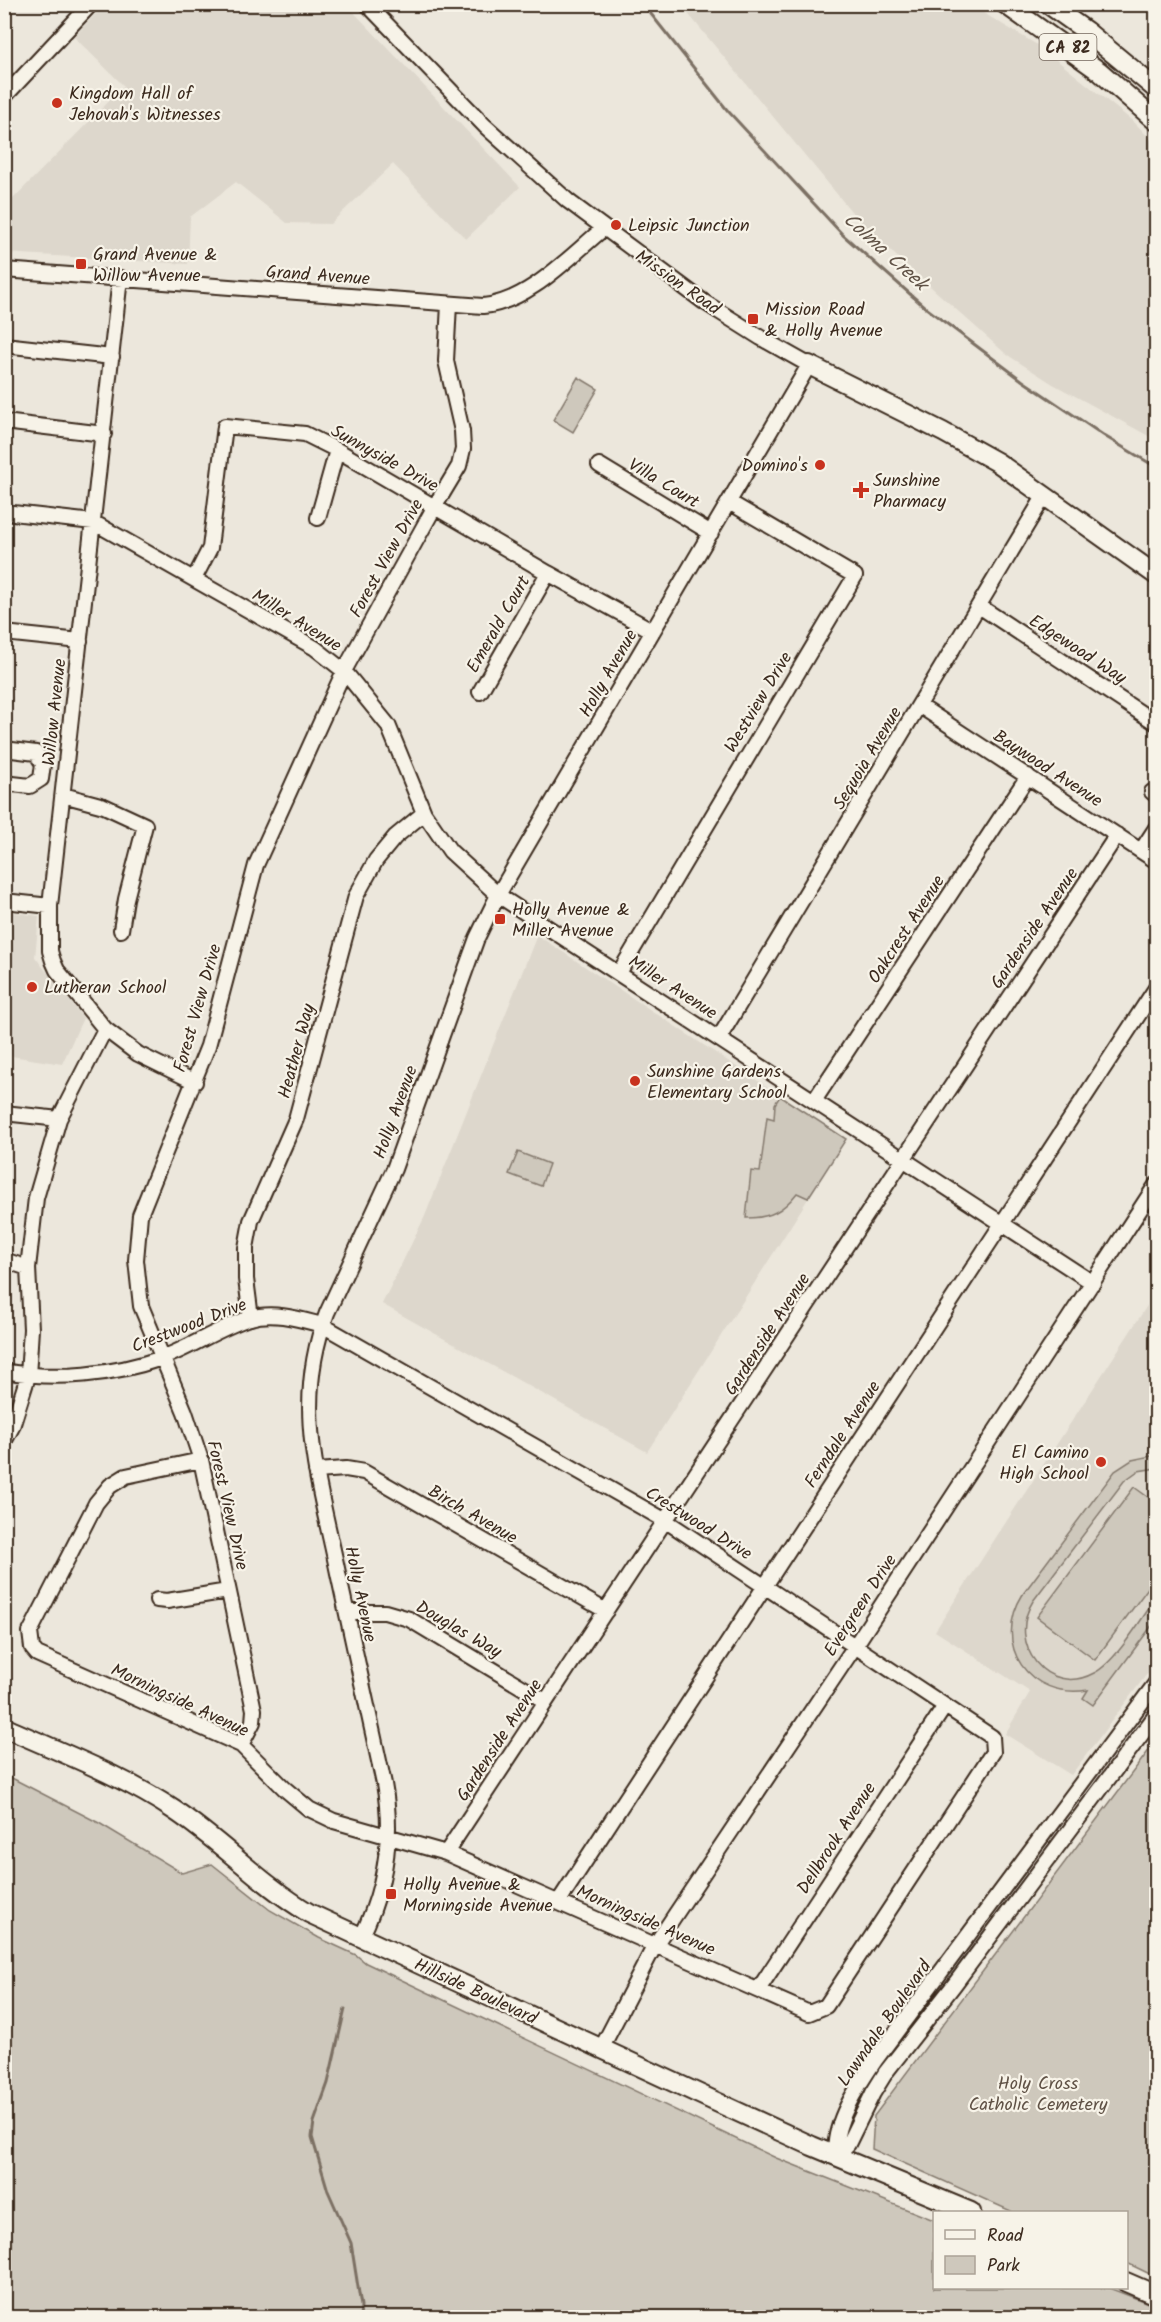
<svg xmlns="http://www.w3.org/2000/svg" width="1161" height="2322" viewBox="0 0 1161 2322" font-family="Kalam,sans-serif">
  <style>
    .built { fill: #ddd7cc }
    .green { fill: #cec8bc; stroke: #84796d; stroke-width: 1.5 }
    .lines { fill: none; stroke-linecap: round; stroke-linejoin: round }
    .stream { stroke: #7c7064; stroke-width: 3 }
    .minor-casing { stroke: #3b2a1e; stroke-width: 18 }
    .major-casing { stroke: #3b2a1e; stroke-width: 22 }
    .minor { stroke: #f7f3e8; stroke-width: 14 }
    .major { stroke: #f7f3e8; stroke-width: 18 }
    .poi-dot { fill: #c8321e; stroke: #f7f3e8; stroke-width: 2 }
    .labels { text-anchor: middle; stroke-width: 4.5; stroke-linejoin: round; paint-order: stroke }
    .shield { fill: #f7f3e8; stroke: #73665b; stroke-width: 1.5 }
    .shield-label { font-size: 16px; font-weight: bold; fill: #3b2a1e }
    .poi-label { font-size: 18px; fill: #3b2a1e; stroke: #f7f3e8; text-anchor: start }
    .street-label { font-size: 18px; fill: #3b2a1e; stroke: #f7f3e8 }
    .park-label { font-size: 18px; fill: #605246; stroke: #f7f3e8 }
    .water-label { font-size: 20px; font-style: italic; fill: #615347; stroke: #f7f3e8 }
  </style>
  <rect width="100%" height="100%" fill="#ece7dc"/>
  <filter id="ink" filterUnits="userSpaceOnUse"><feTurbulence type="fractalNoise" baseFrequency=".0167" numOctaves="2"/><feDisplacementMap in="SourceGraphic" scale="12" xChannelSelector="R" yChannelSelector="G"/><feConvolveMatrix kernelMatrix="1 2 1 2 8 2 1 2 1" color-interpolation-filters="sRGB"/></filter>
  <g filter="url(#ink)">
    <!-- built -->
    <path class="built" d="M 104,5 L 347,5 L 520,187 L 466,239 L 393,164 L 330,224 L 287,223 L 236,182 L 190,217 L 188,264 L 5,253 L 5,207 L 124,86 L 74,37 Z
      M 681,5 L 970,5 L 1039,46 L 1135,123 L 1156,145 L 1156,440 L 1053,384 L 1006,354 L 865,228 Z
      M 4,911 L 39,916 L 35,957 L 83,1018 L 62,1064 L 5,1055 Z
      M 537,935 L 846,1139 L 647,1452 L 382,1304 L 425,1216 Z
      M 1156,1292 L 1156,1662 L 1071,1775 L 1005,1734 L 1030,1692 L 935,1631 Z"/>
    <!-- green -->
    <path class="green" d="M 578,377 L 598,389 L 573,432 L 553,420 Z
      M 780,1096 L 846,1139 L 808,1198 L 797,1193 C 783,1211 770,1218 746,1218 L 751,1171 L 760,1172 L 767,1117 L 774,1119 L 775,1104 Z
      M 518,1152 L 549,1164 L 541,1186 L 509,1174 Z
      M 1156,1455 L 1156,1468 L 1138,1471 L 1124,1481 L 1033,1601 C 1006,1644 1048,1698 1094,1673 C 1115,1663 1142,1618 1156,1598 L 1156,1620 L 1093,1705 L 1083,1698 L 1088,1690 C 1029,1700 991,1645 1023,1594 L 1115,1471 L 1132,1460 Z
      M 1134,1487 L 1156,1503 L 1156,1577 L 1095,1660 L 1037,1617 Z
      M 1156,1741 L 1156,2277 L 1127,2263 L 1126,2212 L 1013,2212 L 872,2149 L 874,2116 Z
      M 4,1774 L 99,1823 L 182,1873 L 212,1864 L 270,1910 L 319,1938 L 356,1955 L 366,1963 L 776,2158 L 934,2220 L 934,2288 L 1109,2288 L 1156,2306 L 1156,2317 L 5,2317 Z"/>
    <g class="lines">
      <!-- stream -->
      <path class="stream" d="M 643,4 L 728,111 L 843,235 L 926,308 L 1023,381 L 1106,437 L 1156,467
        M 345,2009 L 328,2083 L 314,2122 L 312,2137 L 328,2191 L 351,2243 L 361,2306 L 360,2318"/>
      <!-- minor casing -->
      <g class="minor-casing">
        <path id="minor" d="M 4,97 L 91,4
          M 4,270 L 483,306 C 528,302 569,257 603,229
          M 120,278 L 50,906 L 50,951 L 53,961 L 57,970 L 105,1029 L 138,1054 L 195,1082
          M 4,345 L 112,357
          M 4,422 L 104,434
          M 599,465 L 711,533
          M 4,512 L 93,522 L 315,648 L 344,671 L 388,725 L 424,813 L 450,851 L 498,895 L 1093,1283
          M 318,518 L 337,450
          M 194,579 L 210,548 L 225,426 L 305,434 L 337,450 L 548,573 L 653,631
          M 979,606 L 1156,723
          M 4,633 L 80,641
          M 480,692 L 548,573
          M 920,706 L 1156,861
          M 4,749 L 36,753 L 43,764 L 41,779 L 30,786 L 4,783
          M 1152,792 L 1156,795
          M 63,795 L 104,806 L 145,825 L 126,899 L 121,930
          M 1141,851 L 1156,828
          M 4,901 L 50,906
          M 619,973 L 855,576 L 729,502
          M 719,1038 L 1045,495
          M 814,1101 L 1028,776
          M 4,1113 L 59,1119
          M 4,1260 L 28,1268
          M 251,1318 L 246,1279 L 246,1248 L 251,1221 L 296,1119 L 356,896 L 376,860 L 395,837 L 424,813
          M 4,1371 C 56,1381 113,1375 162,1358 C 192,1347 220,1327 250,1318 C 274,1311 299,1319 322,1325 L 666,1521 L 992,1737 L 993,1752 L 826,2006 L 809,2013 L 446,1853 L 334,1821 L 309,1809 L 285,1789 L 241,1745 L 37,1654 L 32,1648 L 30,1632 L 96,1503 L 110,1486 L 126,1476 L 201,1460
          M 4,1442 L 12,1427 L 28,1376 L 31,1329 L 28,1268 L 36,1198 L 59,1119 L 105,1029
          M 316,1471 L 346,1469 L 364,1472 L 606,1611
          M 157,1600 L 167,1601 L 228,1591
          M 347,1612 L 385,1612 L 409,1619 L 545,1701
          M 241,1745 L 253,1722 L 254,1710 L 201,1460 L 185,1412 L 141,1306 L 136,1260 L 140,1215 L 208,1046 L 256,865 L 344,671 L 435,506 L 459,466 L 463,449 L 462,431 L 446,361 L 449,304
          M 446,1853 L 1117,835
          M 559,1901 L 1156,988
          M 361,1938 C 385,1889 394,1838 384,1784 C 369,1714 353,1644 338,1573 C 319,1481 292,1406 327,1313 L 394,1169 L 477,938 L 498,895 L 809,365 L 761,338 L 704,302 L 568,201 L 485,126 L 367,4
          M 758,1990 L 945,1706
          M 601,2049 L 655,1945 L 855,1646 L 1156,1185
          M 836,2156 C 831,2125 859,2084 876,2059 L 1156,1683
          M 836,2156 L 848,2144 L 873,2093 L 886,2072 L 954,1985 L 1156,1715"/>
      </g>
      <!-- major casing -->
      <g class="major-casing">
        <path id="major" d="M 1005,4 L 1099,71 L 1156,121
          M 1048,4 L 1086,31 L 1156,89
          M 809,365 L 943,432 L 997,462 L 1156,575
          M 4,1727 C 61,1753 122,1775 174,1810 C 221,1841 260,1884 309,1913 L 710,2099 L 812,2146 L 971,2212
          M 1126,2282 L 1156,2295"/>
      </g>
      <!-- minor -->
      <use href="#minor" class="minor"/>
      <!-- major -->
      <use href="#major" class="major"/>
    </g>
  </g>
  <!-- markers -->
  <g class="poi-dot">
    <circle cx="57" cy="103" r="6"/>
    <circle cx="616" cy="225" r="6"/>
    <rect x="75" y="258" width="12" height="12" rx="3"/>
    <rect x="747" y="313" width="12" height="12" rx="3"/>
    <circle cx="820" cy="465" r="6"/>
    <path d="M858 481h6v6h6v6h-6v6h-6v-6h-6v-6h6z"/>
    <rect x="494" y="913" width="12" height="12" rx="3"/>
    <circle cx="32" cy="987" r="6"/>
    <circle cx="635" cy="1081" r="6"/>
    <circle cx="1101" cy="1462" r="6"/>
    <rect x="385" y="1888" width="12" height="12" rx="3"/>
  </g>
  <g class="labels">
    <!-- shield labels -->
    <rect class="shield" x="1039.5" y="34" width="57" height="26" rx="4.5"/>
    <g class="shield-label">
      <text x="1068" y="53">CA 82</text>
    </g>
    <!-- poi labels -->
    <g class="poi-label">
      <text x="69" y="99">Kingdom Hall of<tspan x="69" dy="21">Jehovah's Witnesses</tspan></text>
      <text x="628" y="231">Leipsic Junction</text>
      <text x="93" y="260">Grand Avenue &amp;<tspan x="93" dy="21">Willow Avenue</tspan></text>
      <text x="765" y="315">Mission Road<tspan x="765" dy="21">&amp; Holly Avenue</tspan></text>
      <text x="808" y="471" text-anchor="end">Domino's</text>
      <text x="873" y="486">Sunshine<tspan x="873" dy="21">Pharmacy</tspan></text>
      <text x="512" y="915">Holly Avenue &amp;<tspan x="512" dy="21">Miller Avenue</tspan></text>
      <text x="44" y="993">Lutheran School</text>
      <text x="647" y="1077">Sunshine Gardens<tspan x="647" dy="21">Elementary School</tspan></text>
      <text x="1089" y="1458" text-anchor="end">El Camino<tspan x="1089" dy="21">High School</tspan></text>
      <text x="403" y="1890">Holly Avenue &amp;<tspan x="403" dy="21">Morningside Avenue</tspan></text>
    </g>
    <!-- street labels -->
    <g class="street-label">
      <text transform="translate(318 275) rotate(4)" y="6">Grand Avenue</text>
      <text transform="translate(678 282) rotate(35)" y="6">Mission Road</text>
      <text transform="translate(385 458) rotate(29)" y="6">Sunnyside Drive</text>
      <text transform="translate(664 483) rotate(31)" y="6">Villa Court</text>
      <text transform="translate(386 558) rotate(-61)" y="6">Forest View Drive</text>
      <text transform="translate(297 620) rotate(32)" y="6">Miller Avenue</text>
      <text transform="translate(498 624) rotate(-60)" y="6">Emerald Court</text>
      <text transform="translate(1078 649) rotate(33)" y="6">Edgewood Way</text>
      <text transform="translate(608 673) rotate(-60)" y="6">Holly Avenue</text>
      <text transform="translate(758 702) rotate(-59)" y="6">Westview Drive</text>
      <text transform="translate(54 712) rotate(-84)" y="6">Willow Avenue</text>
      <text transform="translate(867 758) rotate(-59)" y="6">Sequoia Avenue</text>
      <text transform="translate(1048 768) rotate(33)" y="6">Baywood Avenue</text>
      <text transform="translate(1034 928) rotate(-56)" y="6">Gardenside Avenue</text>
      <text transform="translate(906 929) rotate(-57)" y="6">Oakcrest Avenue</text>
      <text transform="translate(673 987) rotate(33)" y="6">Miller Avenue</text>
      <text transform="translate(197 1008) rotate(-74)" y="6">Forest View Drive</text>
      <text transform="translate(296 1051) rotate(-75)" y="6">Heather Way</text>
      <text transform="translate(395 1112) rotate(-70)" y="6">Holly Avenue</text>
      <text transform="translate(189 1325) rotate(-21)" y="6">Crestwood Drive</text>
      <text transform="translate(767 1334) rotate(-57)" y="6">Gardenside Avenue</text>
      <text transform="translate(842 1434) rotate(-57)" y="6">Ferndale Avenue</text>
      <text transform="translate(228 1505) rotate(77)" y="6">Forest View Drive</text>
      <text transform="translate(473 1514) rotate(30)" y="6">Birch Avenue</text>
      <text transform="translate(699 1523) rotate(32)" y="6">Crestwood Drive</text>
      <text transform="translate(361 1594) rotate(78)" y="6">Holly Avenue</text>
      <text transform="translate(860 1605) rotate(-57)" y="6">Evergreen Drive</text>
      <text transform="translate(459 1629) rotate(30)" y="6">Douglas Way</text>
      <text transform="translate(180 1700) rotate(25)" y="6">Morningside Avenue</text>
      <text transform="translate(499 1740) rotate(-57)" y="6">Gardenside Avenue</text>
      <text transform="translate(836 1838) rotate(-57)" y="6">Dellbrook Avenue</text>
      <text transform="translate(646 1920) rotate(24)" y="6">Morningside Avenue</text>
      <text transform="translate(476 1991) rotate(25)" y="6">Hillside Boulevard</text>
      <text transform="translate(884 2023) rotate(-55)" y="6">Lawndale Boulevard</text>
    </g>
    <!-- park labels -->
    <g class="park-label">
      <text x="1038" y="2089">Holy Cross<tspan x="1038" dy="21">Catholic Cemetery</tspan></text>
    </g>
    <!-- water labels -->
    <g class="water-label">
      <text transform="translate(886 251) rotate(42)" y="7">Colma Creek</text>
    </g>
  </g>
  <!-- margin -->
  <rect width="1161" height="2322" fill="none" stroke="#f7f3e8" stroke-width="24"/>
  <rect x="12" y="12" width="1137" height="2298" fill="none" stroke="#3b2a1e" stroke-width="2" filter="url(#ink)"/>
  <!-- legend -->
  <rect x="933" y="2211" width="195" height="78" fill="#f7f3e8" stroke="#aca397" stroke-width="1.5"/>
  <rect x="945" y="2230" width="30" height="9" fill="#f7f3e8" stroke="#aca397" stroke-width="1.5"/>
  <text x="987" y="2241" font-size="18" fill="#3b2a1e">Road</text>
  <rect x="945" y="2256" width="30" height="18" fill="#cec8bc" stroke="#aca397" stroke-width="1.5"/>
  <text x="987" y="2271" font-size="18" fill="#3b2a1e">Park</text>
</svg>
